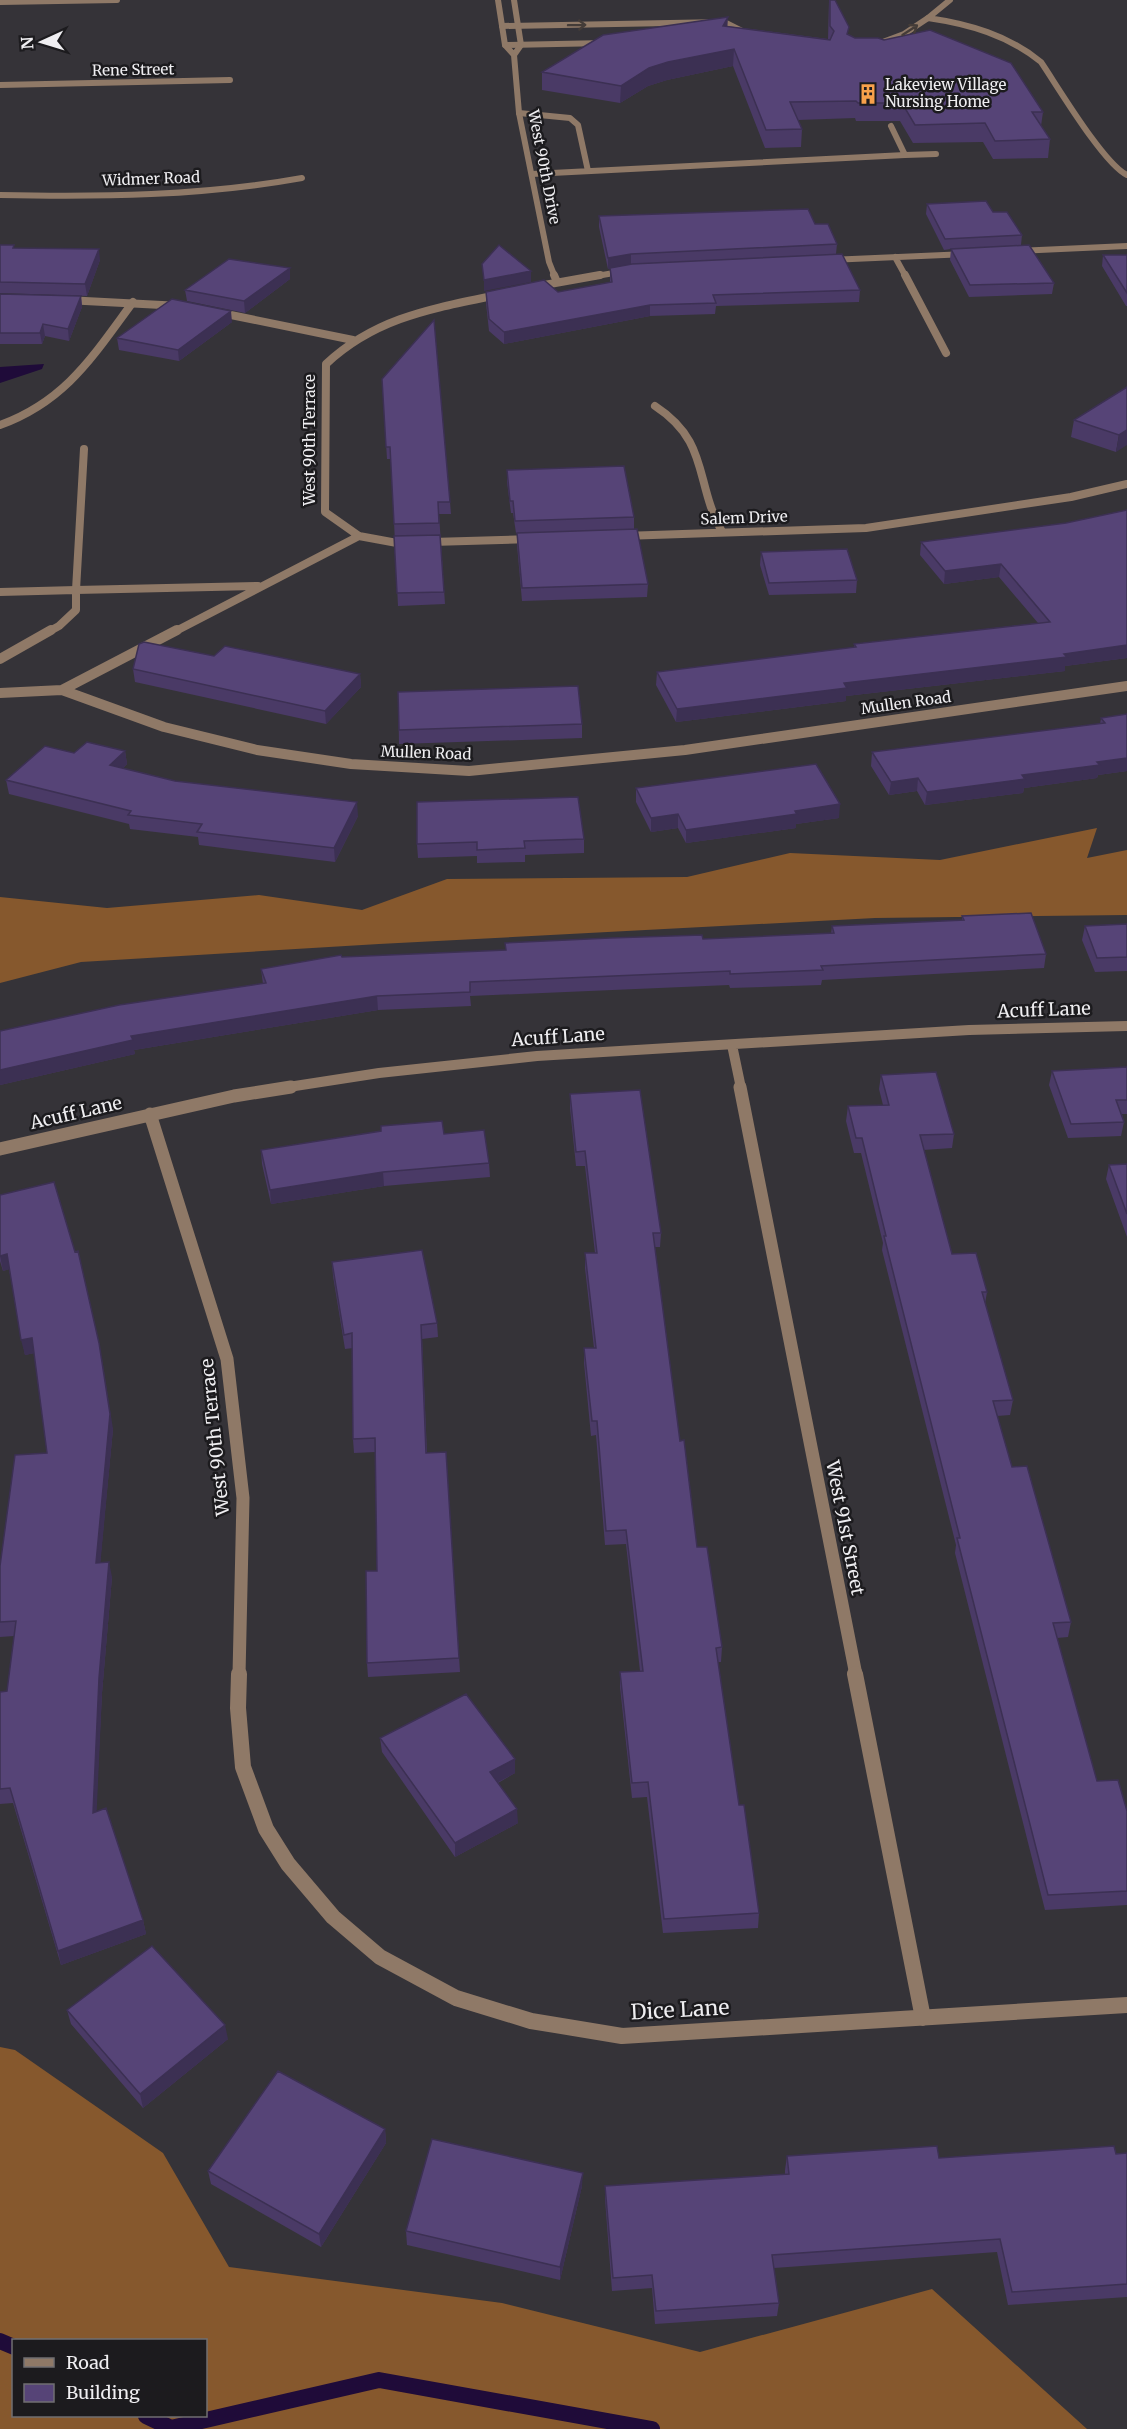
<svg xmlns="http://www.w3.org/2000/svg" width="1127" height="2429" viewBox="0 0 1127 2429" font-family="Merriweather,serif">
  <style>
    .forest { fill: #86582d; fill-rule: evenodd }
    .water { fill: #1f0b39 }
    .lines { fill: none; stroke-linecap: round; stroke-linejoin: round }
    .stream { stroke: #1f0b39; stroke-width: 16 }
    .lane-far2 { stroke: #8f7967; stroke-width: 6 }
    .lane-far1 { stroke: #8f7967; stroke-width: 8 }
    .lane { stroke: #8f7967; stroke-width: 10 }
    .street-far4 { stroke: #8f7967; stroke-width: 6 }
    .street-far3 { stroke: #8f7967; stroke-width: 8 }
    .street-far2 { stroke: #8f7967; stroke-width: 10 }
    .street-far1 { stroke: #8f7967; stroke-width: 13 }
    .street { stroke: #8f7967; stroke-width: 16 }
    .wall { fill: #4a3a66 }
    .shaded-wall { fill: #3c3053 }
    .building { fill: #564477; stroke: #3c3053; stroke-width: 1.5 }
    .oneway { stroke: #443c38 }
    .labels { text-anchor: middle; stroke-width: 5; stroke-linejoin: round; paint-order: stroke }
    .far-street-label { font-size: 15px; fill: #efeef1; stroke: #1c1b1e }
    .far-poi-label { font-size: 15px; fill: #efeef1; stroke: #1c1b1e; text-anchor: start }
    .street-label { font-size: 18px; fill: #efeef1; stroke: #1c1b1e }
    .near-street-label { font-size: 21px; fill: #efeef1; stroke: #1c1b1e }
  </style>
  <rect width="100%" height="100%" fill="#353338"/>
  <!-- forest -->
  <path class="forest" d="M 1097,828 L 1087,858 L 1127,850 L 1127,915 L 875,918 L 379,944 L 81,962 L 0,983 L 0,897 L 107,908 L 259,895 L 362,910 L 447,879 L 687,877 L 790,853 L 940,860 Z
    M 0,2047 L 15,2050 L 163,2153 L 229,2267 L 502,2303 L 700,2352 L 932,2289 L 1087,2429 L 0,2429 ZM 206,2340 L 206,2416 L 14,2416 L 14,2340 Z"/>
  <!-- water -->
  <path class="water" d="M 44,364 L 42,369 L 0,383 L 0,367 Z"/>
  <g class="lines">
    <!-- stream -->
    <path class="stream" d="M 0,2341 L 14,2347
      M 146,2416 L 171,2428 L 379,2380 L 652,2429"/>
    <!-- lane-far2 -->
    <path class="lane-far2" d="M 502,26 L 724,22 L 750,35
      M 880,43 L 904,34 L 928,18
      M 505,45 L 606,43
      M 519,113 L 570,118 L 578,125 L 588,171
      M 905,155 L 936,154
      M 532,174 L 905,155 L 891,126"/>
    <!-- lane-far1 -->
    <path class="lane-far1" d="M 0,425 C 66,401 93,356 133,302
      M 0,592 L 76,590 L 76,610 L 59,626 L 48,632"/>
    <!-- lane -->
    <path class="lane" d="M 0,659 L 51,630"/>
    <!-- street-far4 -->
    <path class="street-far4" d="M 498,0 L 505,45 L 514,55 L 519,113 L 549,262 L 555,277
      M 514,0 L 521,45 L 514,55
      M 0,2 L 117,0
      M 928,18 C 969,24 1008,35 1041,62 C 1058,87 1103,163 1127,175
      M 928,18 L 950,0
      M 0,85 L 230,80
      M 0,195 C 101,197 202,196 302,178
      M 1017,251 L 1127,246
      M 895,257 L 906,277
      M 829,260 L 967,254
      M 591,277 L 625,271"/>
    <!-- street-far3 -->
    <path class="street-far3" d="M 554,275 L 557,282
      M 905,275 L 946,353
      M 533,287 L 600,275
      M 502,294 C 436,308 377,316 326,364 L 325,512 L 359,536 L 397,543 L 531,539
      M 66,300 L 181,306
      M 216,312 L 353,340
      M 655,406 C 710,442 694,481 722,532
      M 84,449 L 76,590 L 258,586
      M 623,536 L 866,528 L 1071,497 L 1127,484
      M 174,632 L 359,536"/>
    <!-- street-far2 -->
    <path class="street-far2" d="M 177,630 L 62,690 L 164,727 L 257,750 L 351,764 L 469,771 L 685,750 L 1127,686
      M 0,693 L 62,690
      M 732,1045 L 741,1088
      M 282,1088 L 379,1073 L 537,1056 L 969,1030 L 1127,1026"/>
    <!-- street-far1 -->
    <path class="street-far1" d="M 740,1087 L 856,1675
      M 150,1114 L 227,1359 L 243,1498 L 239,1675
      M 0,1149 L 234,1096 L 291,1087"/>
    <!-- street -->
    <path class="street" d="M 239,1674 L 238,1708 L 243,1767 L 266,1829 L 288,1864 L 333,1917 L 380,1957 L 456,1998 L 531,2021 L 622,2036 L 1127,2005
      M 855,1674 L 923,2018"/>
  </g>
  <!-- wall -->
  <path class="wall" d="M 829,0 L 835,0 L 848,34 L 855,38 L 1043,112 L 1041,126 L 1050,139 L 1048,158 L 993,159 L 983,142 L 913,143 L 900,121 L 856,121 L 855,118 L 798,120 L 802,129 L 801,147 L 765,148 L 733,66 L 667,80 L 648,86 L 620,103 L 542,90 L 542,72 L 727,26 L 828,39 Z
    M 927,204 L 993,212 L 1022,235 L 1021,245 L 1054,283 L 1052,294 L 969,297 L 950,260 L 951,249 L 944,250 L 926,214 Z
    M 599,216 L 815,224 L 837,244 L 836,254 L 860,290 L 859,302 L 716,306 L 715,314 L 650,316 L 504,344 L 489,331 L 486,303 L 486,292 L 558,292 L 610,282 L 610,268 L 608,269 L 599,227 Z
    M 0,245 L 14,248 L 100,260 L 87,296 L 0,293 Z
    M 1103,255 L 1127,255 L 1127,306 L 1126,306 L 1102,266 Z
    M 290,279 L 245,313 L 187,301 L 185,290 Z
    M 0,294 L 81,296 L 82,307 L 69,341 L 45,336 L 42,344 L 0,344 Z
    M 232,322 L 179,361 L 119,350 L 117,338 Z
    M 382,379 L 450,502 L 451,514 L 439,514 L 445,604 L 398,606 L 391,459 L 387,459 Z
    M 1127,387 L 1116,452 L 1071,437 L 1074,420 Z
    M 507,470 L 634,517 L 634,529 L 648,584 L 647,597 L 522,601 L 517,545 L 517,533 L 516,533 L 513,513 L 511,513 L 507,482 Z
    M 1127,510 L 1127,658 L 1065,666 L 1065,671 L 846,696 L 846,701 L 676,722 L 656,685 L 657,672 L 854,648 L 854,644 L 1038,623 L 999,577 L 944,584 L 920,555 L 921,542 L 1066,523 Z
    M 761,552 L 857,580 L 856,593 L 769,595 L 760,565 Z
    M 214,656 L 360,674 L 361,687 L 326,724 L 135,682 L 133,669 Z
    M 398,692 L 582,724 L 582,738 L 399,744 Z
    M 1127,714 L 1127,771 L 1098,775 L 1097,778 L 1024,788 L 1023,793 L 925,805 L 917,791 L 889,795 L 871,766 L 872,752 L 1100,724 L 1101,718 Z
    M 125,751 L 127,764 L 123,768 L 175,781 L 358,816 L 335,862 L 199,845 L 198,837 L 130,829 L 129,824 L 9,794 L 6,780 L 74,753 Z
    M 636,788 L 839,818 L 796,824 L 796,828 L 686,843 L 678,828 L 651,832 L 636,802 Z
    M 584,839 L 584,853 L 525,855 L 525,862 L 477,863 L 477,856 L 418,858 L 417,844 Z
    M 962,916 L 1046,954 L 1044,968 L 822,980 L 821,985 L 730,988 L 729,985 L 470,996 L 471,1006 L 378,1010 L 134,1050 L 135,1054 L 0,1085 L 0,1031 L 263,984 L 261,969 L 342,957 L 505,950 L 703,939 L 831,934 L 832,926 L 962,920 Z
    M 1127,924 L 1127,971 L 1095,972 L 1082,940 L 1085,926 Z
    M 1127,1067 L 1127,1114 L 1122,1114 L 1124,1122 L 1121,1136 L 1068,1138 L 1049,1085 L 1052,1071 Z
    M 881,1075 L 954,1134 L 952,1148 L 923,1150 L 952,1254 L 987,1292 L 985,1304 L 1013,1400 L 1010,1415 L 997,1416 L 1012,1467 L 1071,1622 L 1068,1637 L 1057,1638 L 1097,1781 L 1127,1811 L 1127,1905 L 1045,1910 L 955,1553 L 956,1545 L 882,1250 L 883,1243 L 861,1153 L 854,1153 L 846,1121 L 848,1106 L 883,1105 L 879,1089 Z
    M 570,1094 L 661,1233 L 660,1247 L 655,1247 L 680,1441 L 697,1547 L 722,1647 L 721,1662 L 718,1662 L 739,1805 L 759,1913 L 758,1928 L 663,1933 L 647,1797 L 632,1798 L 620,1687 L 620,1672 L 640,1671 L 626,1544 L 605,1545 L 596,1435 L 591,1436 L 584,1363 L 584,1348 L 594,1348 L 585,1268 L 585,1253 L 595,1253 L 585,1166 L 576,1166 L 570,1108 Z
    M 444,1134 L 489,1163 L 490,1177 L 384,1186 L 271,1204 L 262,1164 L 261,1150 Z
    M 1127,1164 L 1127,1237 L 1106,1179 L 1109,1165 Z
    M 0,1195 L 113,1429 L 100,1563 L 112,1577 L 102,1693 L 96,1811 L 143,1920 L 146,1934 L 61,1965 L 13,1803 L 0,1804 L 0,1692 L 7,1691 L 14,1636 L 0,1637 L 0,1566 L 47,1453 L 34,1353 L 25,1355 L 9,1269 L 3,1271 L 0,1261 Z
    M 332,1262 L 437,1323 L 438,1337 L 422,1339 L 427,1453 L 446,1452 L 460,1672 L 368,1677 L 367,1663 L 377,1571 L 375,1452 L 354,1453 L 353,1439 L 353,1348 L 345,1349 L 333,1276 Z
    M 380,1738 L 515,1773 L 498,1783 L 518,1823 L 455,1857 L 382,1752 Z
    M 67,2010 L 228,2039 L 143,2108 L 71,2024 Z
    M 385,2129 L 386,2143 L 321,2247 L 211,2184 L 208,2171 Z
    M 1127,2153 L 1127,2297 L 1008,2305 L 997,2252 L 774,2268 L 779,2303 L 777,2316 L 655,2324 L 652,2288 L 612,2291 L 605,2199 L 605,2186 L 785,2174 L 785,2170 L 787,2156 L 939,2158 Z
    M 582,2186 L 560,2280 L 407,2245 L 406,2231 Z"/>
  <!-- shaded-wall -->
  <path class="shaded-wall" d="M 728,17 L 727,33 L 723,26 Z
    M 734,49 L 733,66 L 667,80 L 648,86 L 620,103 L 621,86 L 649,68 L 668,62 Z
    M 99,249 L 100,260 L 87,296 L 85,284 Z
    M 631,254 L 631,265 L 608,269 L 608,258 Z
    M 290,268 L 290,279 L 245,313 L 244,301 Z
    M 531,271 L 531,282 L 484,291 L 484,280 Z
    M 81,296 L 82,307 L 69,341 L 68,329 Z
    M 650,305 L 650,316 L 504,344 L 504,332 Z
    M 231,311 L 232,322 L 179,361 L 178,350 Z
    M 43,324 L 45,336 L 42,344 L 40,333 Z
    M 1127,430 L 1127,445 L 1116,452 L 1119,435 Z
    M 1001,564 L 999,577 L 944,584 L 945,571 Z
    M 1127,645 L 1127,658 L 1065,666 L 1065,671 L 846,696 L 846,701 L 676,722 L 677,709 L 844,683 Z
    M 360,674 L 361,687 L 326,724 L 325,711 Z
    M 125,751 L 127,764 L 112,779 L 110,765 Z
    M 1127,758 L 1127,771 L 1098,775 L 1097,778 L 1024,788 L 1023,793 L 925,805 L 927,792 L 1097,762 Z
    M 918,778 L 917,791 L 889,795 L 891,782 Z
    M 357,802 L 358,816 L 335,862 L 334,848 Z
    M 840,804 L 839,818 L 796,824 L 796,828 L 686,843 L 686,830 L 795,811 Z
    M 678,814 L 678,828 L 651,832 L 651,818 Z
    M 377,996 L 378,1010 L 134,1050 L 135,1054 L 0,1085 L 0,1070 L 131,1036 Z
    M 383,1172 L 384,1186 L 271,1204 L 270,1190 Z
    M 7,1254 L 10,1269 L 3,1271 L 0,1256 Z
    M 32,1338 L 35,1353 L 25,1355 L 21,1340 Z
    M 102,1358 L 113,1429 L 99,1578 L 96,1563 Z
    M 109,1562 L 112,1577 L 102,1693 L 96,1827 L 93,1813 L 99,1678 Z
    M 515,1759 L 515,1773 L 491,1786 L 490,1772 Z
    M 517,1809 L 518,1823 L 455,1857 L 455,1843 Z
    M 143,1920 L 146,1934 L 61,1965 L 58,1951 Z
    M 225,2025 L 228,2039 L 143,2108 L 140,2094 Z
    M 385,2129 L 386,2143 L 321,2247 L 319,2234 Z
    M 583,2173 L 582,2186 L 560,2280 L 560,2267 Z"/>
  <!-- building -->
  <path class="building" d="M 830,0 L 835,0 L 849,27 L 847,34 L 855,38 L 878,38 L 884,40 L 930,30 L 1011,63 L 1043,112 L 1032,112 L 1050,139 L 995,141 L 985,123 L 915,125 L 902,103 L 858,103 L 856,101 L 790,102 L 802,129 L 766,130 L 734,49 L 668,62 L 649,68 L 621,86 L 542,72 L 603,35 L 728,17 L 723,26 L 830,40 L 834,31 L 830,26 Z
    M 986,201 L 993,212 L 1007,212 L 1022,235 L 945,239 L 927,204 Z
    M 808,209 L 815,224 L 828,224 L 837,244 L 631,254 L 608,258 L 599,216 Z
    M 0,245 L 14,245 L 13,248 L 99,249 L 85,284 L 0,282 Z
    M 499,245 L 531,271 L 484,280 L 482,264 Z
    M 1029,245 L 1054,283 L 970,285 L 951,249 Z
    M 842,254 L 860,290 L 713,295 L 716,303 L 650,305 L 504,332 L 489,319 L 486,292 L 544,280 L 558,292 L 612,282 L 610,268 L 632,264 Z
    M 1103,255 L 1127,255 L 1127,293 Z
    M 229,259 L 290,268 L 244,301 L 185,290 Z
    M 0,294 L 81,296 L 68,329 L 43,324 L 40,333 L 0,333 Z
    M 172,299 L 231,311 L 178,350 L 117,338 Z
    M 434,320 L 450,502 L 438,502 L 439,523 L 394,524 L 390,447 L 386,447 L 382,379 Z
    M 1127,387 L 1127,430 L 1119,435 L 1074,420 Z
    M 624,466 L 634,517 L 515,521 L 513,501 L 510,501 L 507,470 Z
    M 1127,510 L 1127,645 L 1064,654 L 1067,657 L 844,683 L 847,688 L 677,709 L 657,672 L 856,647 L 854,644 L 1050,622 L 1001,564 L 945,571 L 921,542 L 1066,523 Z
    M 637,529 L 648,584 L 522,588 L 517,533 Z
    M 440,535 L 444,592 L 397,593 L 394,536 Z
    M 847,549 L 857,580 L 769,583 L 761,552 Z
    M 144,642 L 214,656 L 225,646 L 360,674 L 325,711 L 133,669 L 139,644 Z
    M 578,686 L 582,724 L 399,730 L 398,692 Z
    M 1127,714 L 1127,758 L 1097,762 L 1100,765 L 1022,775 L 1025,779 L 927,792 L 918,778 L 891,782 L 872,752 L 1105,723 L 1101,718 Z
    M 87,742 L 125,751 L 110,765 L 175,781 L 357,802 L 334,848 L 197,832 L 202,824 L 128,815 L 131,811 L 6,780 L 45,746 L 74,753 Z
    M 816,764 L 840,804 L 795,811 L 797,814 L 686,830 L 678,814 L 651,818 L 636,788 Z
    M 578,797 L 584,839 L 524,841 L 525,848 L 477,850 L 477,842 L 417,844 L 417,802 Z
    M 1031,913 L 1046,954 L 821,966 L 823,970 L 730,974 L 730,971 L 470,982 L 470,992 L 377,996 L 131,1036 L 133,1040 L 0,1070 L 0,1031 L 119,1005 L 266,983 L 261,969 L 341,955 L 342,957 L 506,950 L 505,943 L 610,938 L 702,935 L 703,939 L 834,933 L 832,926 L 964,920 L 962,916 Z
    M 1127,924 L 1127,957 L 1097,958 L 1085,926 Z
    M 1127,1067 L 1127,1100 L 1116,1100 L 1124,1122 L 1071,1124 L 1052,1071 Z
    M 936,1072 L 954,1134 L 920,1135 L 952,1254 L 976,1253 L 987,1292 L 982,1292 L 1013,1400 L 993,1401 L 1012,1467 L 1027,1466 L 1071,1622 L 1053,1623 L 1097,1781 L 1118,1780 L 1127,1811 L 1127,1891 L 1048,1895 L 957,1538 L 960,1538 L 884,1236 L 886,1236 L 862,1138 L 856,1138 L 848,1106 L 889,1105 L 881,1075 Z
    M 640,1090 L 661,1233 L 653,1233 L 680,1441 L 684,1440 L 697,1547 L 707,1547 L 722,1647 L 716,1648 L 739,1805 L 744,1805 L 759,1913 L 664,1919 L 648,1782 L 632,1783 L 620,1672 L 643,1671 L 626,1530 L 606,1531 L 597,1421 L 592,1421 L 584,1348 L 596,1348 L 585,1253 L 597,1253 L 585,1151 L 576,1152 L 570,1094 Z
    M 442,1121 L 444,1134 L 484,1130 L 489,1163 L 383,1172 L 270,1190 L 261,1150 L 381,1131 L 381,1126 Z
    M 1127,1164 L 1127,1214 L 1109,1165 Z
    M 54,1182 L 75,1252 L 78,1251 L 99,1343 L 110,1414 L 96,1563 L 109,1562 L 99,1678 L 93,1813 L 106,1808 L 143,1920 L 58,1951 L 10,1788 L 0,1789 L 0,1692 L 7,1691 L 16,1621 L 0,1622 L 0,1566 L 15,1455 L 47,1453 L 32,1338 L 21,1340 L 7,1254 L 0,1256 L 0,1195 Z
    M 422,1250 L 437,1323 L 421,1325 L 426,1453 L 446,1452 L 459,1658 L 367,1663 L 366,1571 L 377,1571 L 375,1438 L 353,1439 L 352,1333 L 344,1335 L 332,1262 Z
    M 466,1694 L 515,1759 L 490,1772 L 517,1809 L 455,1843 L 380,1738 Z
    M 152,1946 L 225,2025 L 140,2094 L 67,2010 Z
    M 278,2071 L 385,2129 L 319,2234 L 208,2171 Z
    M 432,2139 L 583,2173 L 560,2267 L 406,2231 Z
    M 937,2146 L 939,2158 L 1114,2146 L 1116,2154 L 1127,2153 L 1127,2284 L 1012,2292 L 1000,2239 L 772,2255 L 779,2303 L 656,2311 L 652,2275 L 613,2278 L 605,2186 L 789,2174 L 787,2156 Z"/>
  <!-- one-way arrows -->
  <defs><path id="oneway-shaft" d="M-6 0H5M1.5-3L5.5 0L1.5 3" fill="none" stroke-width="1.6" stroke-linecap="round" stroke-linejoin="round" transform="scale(1.5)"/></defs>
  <g class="oneway">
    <use href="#oneway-shaft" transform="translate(577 25) rotate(-1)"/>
    <use href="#oneway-shaft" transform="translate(910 30) rotate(-33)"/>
  </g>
  <!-- icons -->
  <defs>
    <g id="building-bare" transform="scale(1.62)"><path d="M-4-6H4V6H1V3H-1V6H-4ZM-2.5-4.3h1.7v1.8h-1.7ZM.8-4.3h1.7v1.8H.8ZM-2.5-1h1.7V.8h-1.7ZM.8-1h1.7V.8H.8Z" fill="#f8a14b" stroke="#1c1b1e" stroke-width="2.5" paint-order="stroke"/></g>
  </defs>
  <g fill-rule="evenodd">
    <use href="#building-bare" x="868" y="94"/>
  </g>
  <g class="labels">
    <!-- far-street labels -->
    <g class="far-street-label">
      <text transform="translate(133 70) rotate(-1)" y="5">Rene Street</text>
      <text transform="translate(544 167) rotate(79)" y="5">West 90th Drive</text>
      <text transform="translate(151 179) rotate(-2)" y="5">Widmer Road</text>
      <text transform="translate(310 440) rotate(-90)" y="5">West 90th Terrace</text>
      <text transform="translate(744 518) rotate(-2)" y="5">Salem Drive</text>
      <text transform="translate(906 703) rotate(-8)" y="5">Mullen Road</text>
      <text transform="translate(426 753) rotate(2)" y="5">Mullen Road</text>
    </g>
    <!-- far-poi labels -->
    <g class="far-poi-label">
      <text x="885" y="90">Lakeview Village<tspan x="885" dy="17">Nursing Home</tspan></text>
    </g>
    <!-- street labels -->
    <g class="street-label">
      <text transform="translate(1044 1010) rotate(-2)" y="6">Acuff Lane</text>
      <text transform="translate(558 1037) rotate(-4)" y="6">Acuff Lane</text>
      <text transform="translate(76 1113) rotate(-13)" y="6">Acuff Lane</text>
      <text transform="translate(215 1437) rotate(-96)" y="6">West 90th Terrace</text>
      <text transform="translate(845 1528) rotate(79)" y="6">West 91st Street</text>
    </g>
    <!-- near-street labels -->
    <g class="near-street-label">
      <text transform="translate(680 2010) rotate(-3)" y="7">Dice Lane</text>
    </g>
  </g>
  <!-- legend -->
  <rect x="12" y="2339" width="195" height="78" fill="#1c1b1e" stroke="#706f72" stroke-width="1.5"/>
  <rect x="24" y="2358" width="30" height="9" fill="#8f7967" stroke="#706f72" stroke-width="1.5"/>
  <text x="66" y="2369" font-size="18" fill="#efeef1">Road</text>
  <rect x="24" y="2384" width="30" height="18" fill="#564477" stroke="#706f72" stroke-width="1.5"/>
  <text x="66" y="2399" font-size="18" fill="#efeef1">Building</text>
  <!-- north arrow -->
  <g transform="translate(42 42) rotate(266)" stroke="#1c1b1e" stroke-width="4.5" paint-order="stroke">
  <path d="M0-4.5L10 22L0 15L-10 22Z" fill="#efeef1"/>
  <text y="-9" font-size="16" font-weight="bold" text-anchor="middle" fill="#efeef1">N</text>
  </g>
</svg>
